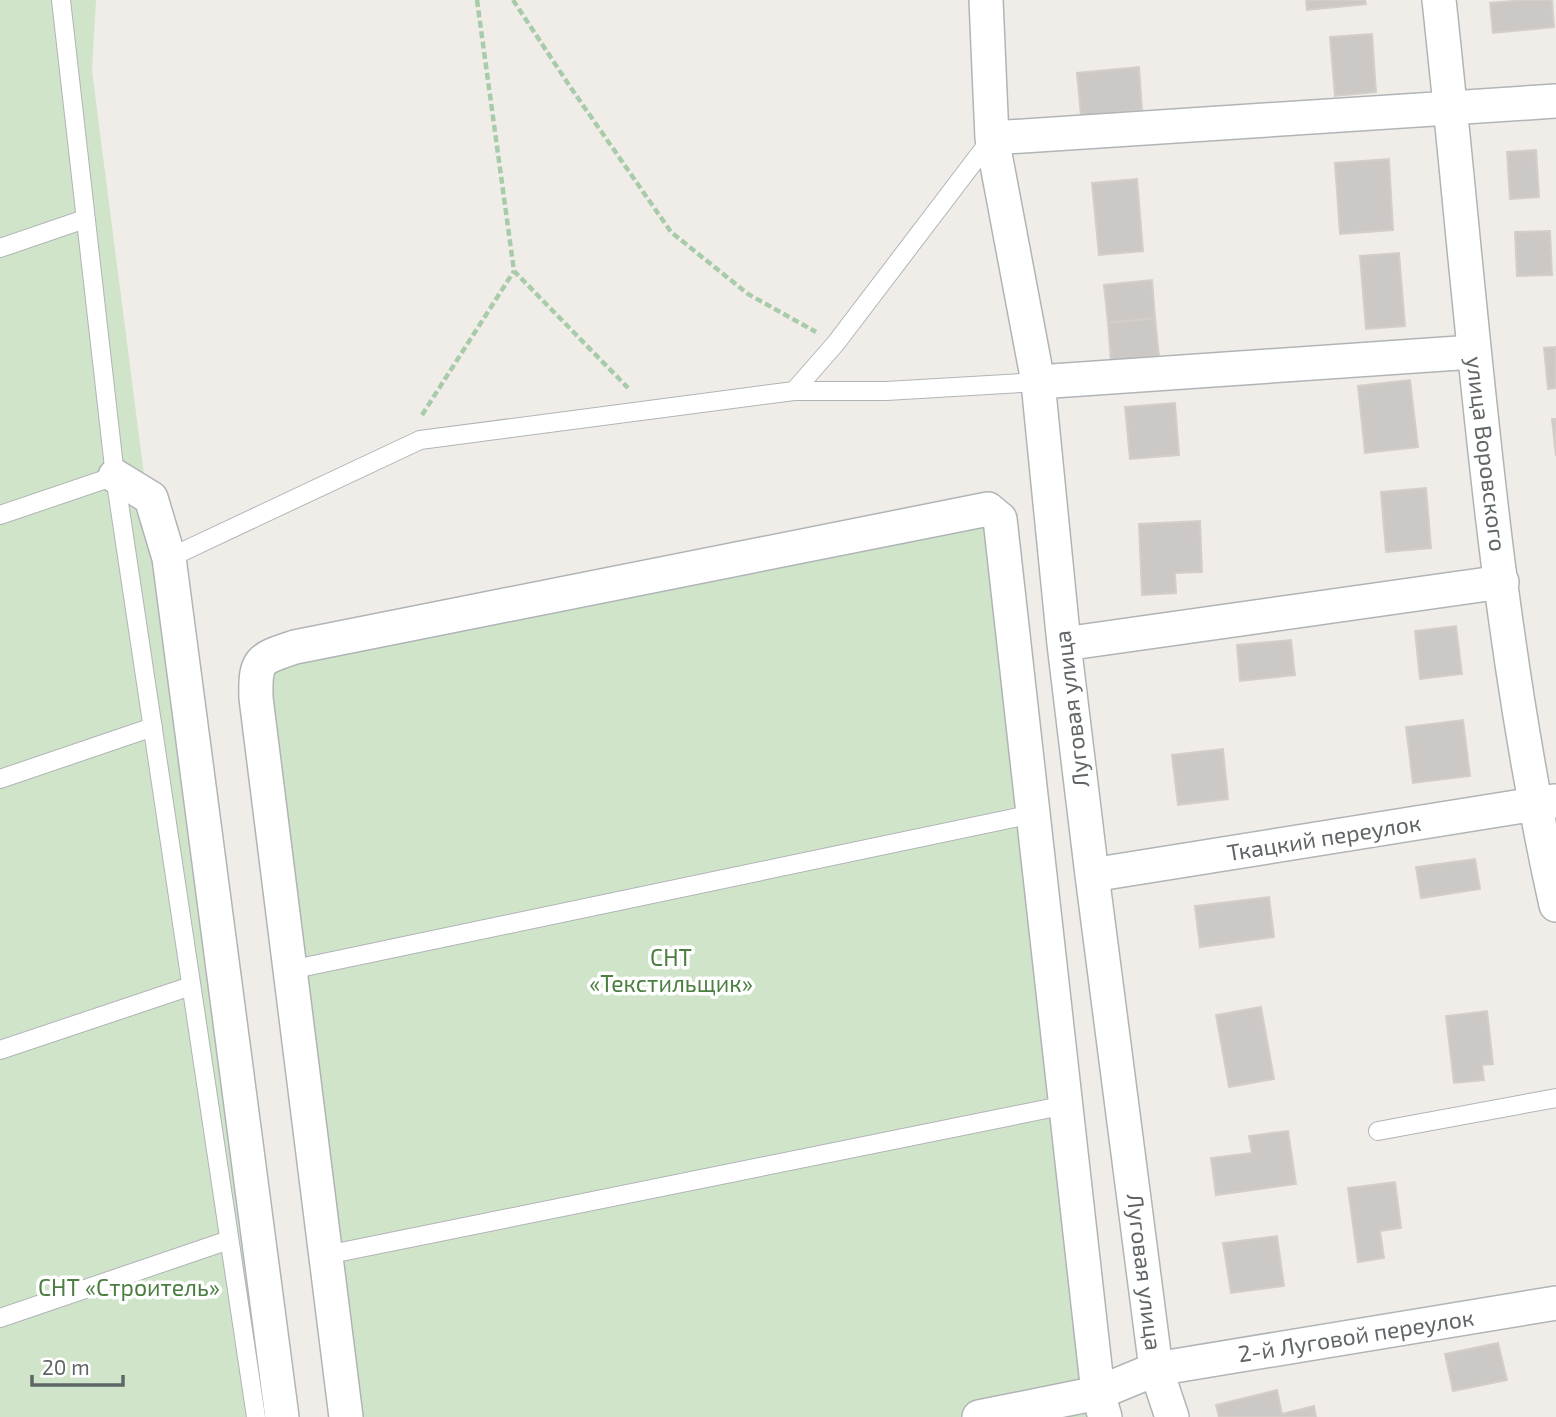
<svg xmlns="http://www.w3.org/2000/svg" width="1556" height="1417" viewBox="0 0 1556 1417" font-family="'Exo 2',sans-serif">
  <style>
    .green { fill: #cfe4c9 }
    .building { fill: #ccc8c5; stroke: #d4cec8; stroke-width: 2 }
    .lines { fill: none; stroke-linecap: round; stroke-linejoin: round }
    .lane-casing { stroke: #b1b4b6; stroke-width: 20 }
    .street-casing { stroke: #b1b4b6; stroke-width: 36 }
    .path { stroke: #a8cba9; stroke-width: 4.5; stroke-dasharray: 7 3.5; stroke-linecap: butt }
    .lane { stroke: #fff; stroke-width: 18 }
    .street { stroke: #fff; stroke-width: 33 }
    .labels { text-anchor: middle; stroke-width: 7; stroke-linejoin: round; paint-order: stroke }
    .street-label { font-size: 23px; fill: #606567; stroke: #fff }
    .park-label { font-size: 23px; fill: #4b7e40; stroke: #fff }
  </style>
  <rect width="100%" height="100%" fill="#f0ede9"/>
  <!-- green -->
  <path class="green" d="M 0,0 L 96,0 L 92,71 L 160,599 L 277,1417 L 0,1417 Z
    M 988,509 L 1105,1417 L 346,1417 L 266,657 Z"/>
  <!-- building -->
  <path class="building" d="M 1306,0 L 1365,0 L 1366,4 L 1307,10 Z
    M 1523,0 L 1552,0 L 1554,27 L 1493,33 L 1490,3 Z
    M 1372,34 L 1376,92 L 1335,96 L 1330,37 Z
    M 1139,67 L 1142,110 L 1081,116 L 1077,73 Z
    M 1536,150 L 1539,197 L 1510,199 L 1507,152 Z
    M 1389,159 L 1393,230 L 1340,234 L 1335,163 Z
    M 1137,179 L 1143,251 L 1099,255 L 1092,183 Z
    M 1550,231 L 1552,275 L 1517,276 L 1515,232 Z
    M 1399,253 L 1405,326 L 1366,329 L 1360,256 Z
    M 1152,280 L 1155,318 L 1108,323 L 1104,285 Z
    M 1155,318 L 1159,356 L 1111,361 L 1108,323 Z
    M 1556,347 L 1556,388 L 1548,389 L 1544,348 Z
    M 1410,380 L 1418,447 L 1365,453 L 1358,386 Z
    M 1175,403 L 1179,455 L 1130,459 L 1125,407 Z
    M 1552,419 L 1556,419 L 1556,456 Z
    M 1426,488 L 1431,548 L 1386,552 L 1381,492 Z
    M 1200,521 L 1202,572 L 1175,573 L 1176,593 L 1142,595 L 1139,524 Z
    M 1456,626 L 1462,674 L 1420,679 L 1415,631 Z
    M 1291,640 L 1295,675 L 1240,681 L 1237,645 Z
    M 1463,720 L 1470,776 L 1413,783 L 1406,727 Z
    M 1223,749 L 1228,799 L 1178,805 L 1172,755 Z
    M 1475,859 L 1480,889 L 1421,898 L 1416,867 Z
    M 1269,897 L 1274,937 L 1200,947 L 1195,906 Z
    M 1261,1007 L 1274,1079 L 1229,1087 L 1216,1015 Z
    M 1487,1011 L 1493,1064 L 1482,1065 L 1484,1080 L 1454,1083 L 1446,1016 Z
    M 1288,1131 L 1296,1184 L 1216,1195 L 1211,1158 L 1252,1153 L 1249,1136 Z
    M 1395,1182 L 1401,1228 L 1380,1231 L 1384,1258 L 1358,1262 L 1348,1188 Z
    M 1277,1236 L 1284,1286 L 1231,1293 L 1223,1243 Z
    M 1498,1343 L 1507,1380 L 1453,1391 L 1445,1354 Z
    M 1277,1390 L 1282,1414 L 1314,1406 L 1316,1417 L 1219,1417 L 1216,1405 Z"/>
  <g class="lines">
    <!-- lane casing -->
    <g class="lane-casing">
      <path id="lane" d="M 61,0 L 115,476 L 256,1417
        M 0,248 L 85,219
        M 794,391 L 836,343 L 992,138
        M 0,515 L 115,476
        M 169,558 L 420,440 L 794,391 L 886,391 L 1038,382
        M 0,779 L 153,727
        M 290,970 L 1033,814
        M 0,1050 L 191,986
        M 1378,1131 L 1556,1098
        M 326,1255 L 1066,1105
        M 0,1318 L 229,1240"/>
    </g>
    <!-- street casing -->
    <g class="street-casing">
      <path id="street" d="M 986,0 L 992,138 L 1038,382 L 1064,644 L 1092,875 L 1156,1369 L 1172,1417
        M 1439,0 C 1472,301 1490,608 1556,905
        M 992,138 L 1556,101
        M 1038,382 L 1473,352
        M 115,476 L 151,498 L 169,558 L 282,1417
        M 1064,644 L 1502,582
        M 1092,875 L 1554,801
        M 346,1417 L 256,698 C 255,659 259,659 295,647 L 988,509 L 1000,519 L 1098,1393 L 1105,1417
        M 979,1417 L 1098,1393 L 1156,1369 L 1556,1303"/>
    </g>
    <!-- path -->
    <path class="path" d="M 477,0 L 514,271 L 628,388
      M 513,0 L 571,88 L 671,232 L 748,294 L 816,332
      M 422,415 L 514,271"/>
    <!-- lane -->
    <use href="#lane" class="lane"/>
    <!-- street -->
    <use href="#street" class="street"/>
  </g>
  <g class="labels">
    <!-- street labels -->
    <g class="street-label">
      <text transform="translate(1486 454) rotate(83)" y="8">улица Воровского</text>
      <text transform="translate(1072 709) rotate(-97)" y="8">Луговая улица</text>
      <text transform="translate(1324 838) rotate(-9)" y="8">Ткацкий переулок</text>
      <text transform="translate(1144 1272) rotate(83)" y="8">Луговая улица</text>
      <text transform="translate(1356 1336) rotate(-9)" y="8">2-й Луговой переулок</text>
    </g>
    <!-- park labels -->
    <g class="park-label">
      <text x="671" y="966">СНТ<tspan x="671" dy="26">«Текстильщик»</tspan></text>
      <text x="129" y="1296">СНТ «Строитель»</text>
    </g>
  </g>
  <!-- scale -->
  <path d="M32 1375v10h91v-10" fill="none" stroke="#606567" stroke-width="3.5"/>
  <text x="42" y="1375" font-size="21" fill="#606567" stroke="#ffffff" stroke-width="5" paint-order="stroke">20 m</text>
</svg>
